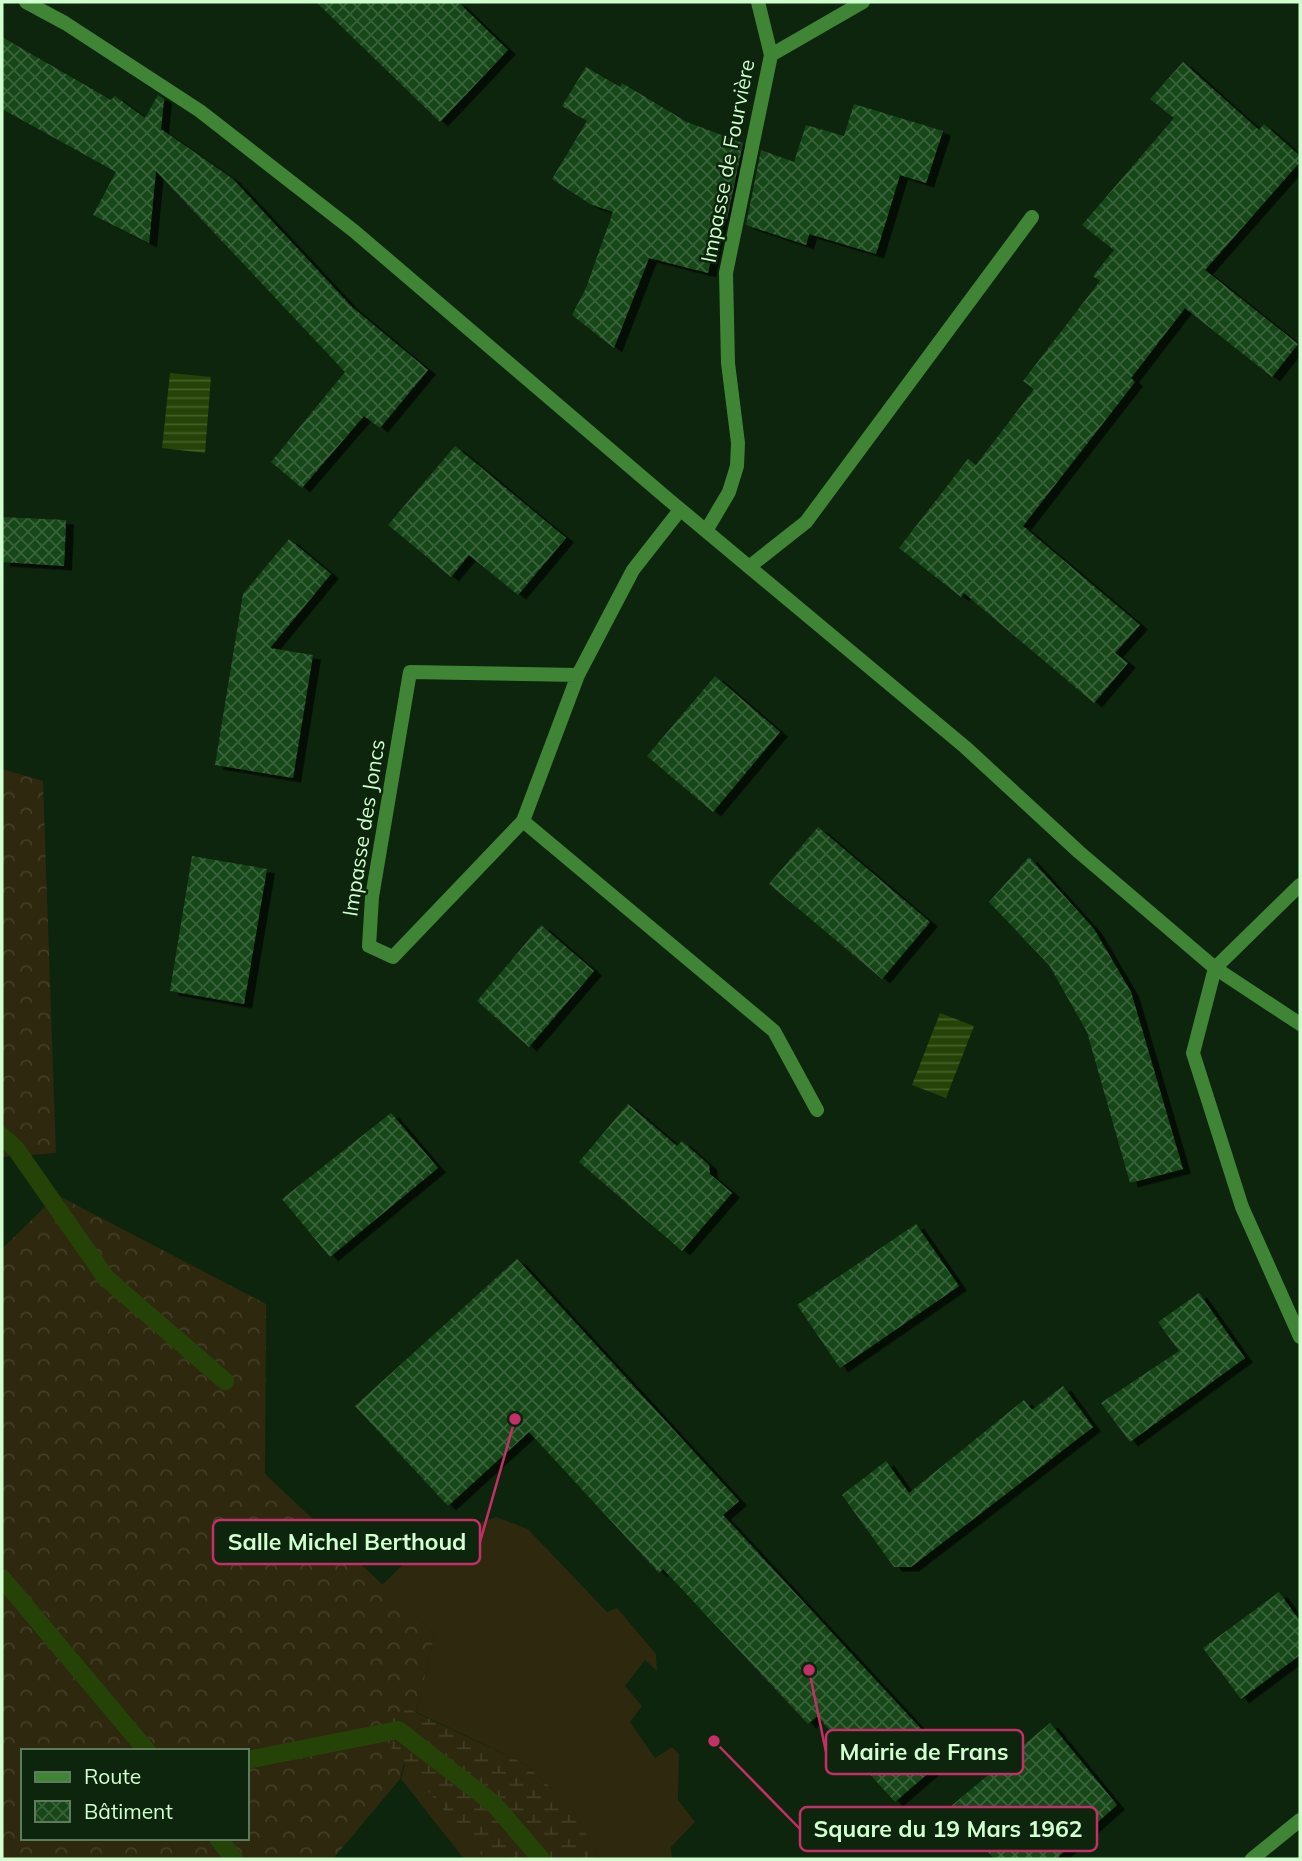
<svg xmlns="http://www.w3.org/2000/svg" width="1302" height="1861" viewBox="0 0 1302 1861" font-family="Mulish,sans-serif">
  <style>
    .grass { fill: #2e280f }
    .forest { fill: url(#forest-crowns); fill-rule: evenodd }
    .wetland { fill: url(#wetland-marsh) }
    .water { fill: url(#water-rules) }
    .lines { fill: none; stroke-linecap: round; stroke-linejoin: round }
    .stream { stroke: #264307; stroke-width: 18 }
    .building { fill: url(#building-cross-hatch); filter: url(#shadow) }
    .service { stroke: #3f8535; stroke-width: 14 }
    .minor { stroke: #3f8535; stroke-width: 14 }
    .tertiary { stroke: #3f8535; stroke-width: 14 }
    .labels { text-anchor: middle; stroke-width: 5; stroke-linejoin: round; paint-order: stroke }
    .street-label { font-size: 21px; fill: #d2ffcf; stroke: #0d240d }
    .leader { fill: none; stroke: #c42f67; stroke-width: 2.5 }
    .callout-dot { fill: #c42f67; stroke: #0d240d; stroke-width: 2.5 }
    .callout { fill: #0d240d; stroke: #c42f67; stroke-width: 2.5 }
    .callout-label { font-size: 23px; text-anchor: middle; font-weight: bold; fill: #d2ffcf }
  </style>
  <defs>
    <pattern id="forest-crowns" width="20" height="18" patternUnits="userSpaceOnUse" patternTransform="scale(1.75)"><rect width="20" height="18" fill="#2e280f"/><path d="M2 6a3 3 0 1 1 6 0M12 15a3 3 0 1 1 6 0" fill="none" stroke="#423e26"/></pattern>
    <pattern id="wetland-marsh" width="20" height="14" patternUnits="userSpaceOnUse" patternTransform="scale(1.75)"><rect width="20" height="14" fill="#2e280f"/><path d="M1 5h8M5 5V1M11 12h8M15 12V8" fill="none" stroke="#423e26"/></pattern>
    <pattern id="water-rules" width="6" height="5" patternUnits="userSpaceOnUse" patternTransform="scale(1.75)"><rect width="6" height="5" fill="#264307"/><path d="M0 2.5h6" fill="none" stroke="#455f2a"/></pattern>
    <pattern id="building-cross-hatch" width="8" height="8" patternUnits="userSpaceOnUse" patternTransform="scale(1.75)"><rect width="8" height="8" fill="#184619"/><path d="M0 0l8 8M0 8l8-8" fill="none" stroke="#396239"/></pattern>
    <filter id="shadow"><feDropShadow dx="8" dy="4.5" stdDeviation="0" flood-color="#0009"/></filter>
  </defs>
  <rect width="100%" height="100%" fill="#0d240d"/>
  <!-- grass -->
  <path class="grass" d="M 496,1517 L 528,1529 L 607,1612 L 617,1608 L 656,1654 L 657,1671 L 645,1660 L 625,1686 L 642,1706 L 630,1722 L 655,1758 L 672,1747 L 679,1754 L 678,1800 L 695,1822 L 671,1847 L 672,1859 L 600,1859 L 571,1806 L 525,1764 L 416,1712 L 435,1634 L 382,1585 L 426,1542 Z
    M 405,1763 L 485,1859 L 464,1859 L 401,1779 Z"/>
  <!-- forest -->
  <path class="forest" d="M 2,769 L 43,781 L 56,1153 L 2,1157 Z
    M 57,1195 L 266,1304 L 265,1474 L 435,1634 L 400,1779 L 333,1859 L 2,1859 L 2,1249 ZM 23,1751 L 247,1751 L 247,1838 L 23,1838 Z"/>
  <!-- wetland -->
  <path class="wetland" d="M 406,1708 L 525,1764 L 571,1806 L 600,1859 L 485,1859 L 390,1746 L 389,1722 Z"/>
  <!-- water -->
  <path class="water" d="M 170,373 L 211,377 L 205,453 L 162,448 Z
    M 940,1013 L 974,1026 L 946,1098 L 912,1085 Z"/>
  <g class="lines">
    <!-- stream -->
    <path class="stream" d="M 2,1136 L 16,1149 L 106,1278 L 225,1381
      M 2,1578 L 147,1751
      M 247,1760 L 398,1730 L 494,1804 L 541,1859
      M 218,1838 L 234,1859"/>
  </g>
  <!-- building -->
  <path class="building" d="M 316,2 L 458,2 L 508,50 L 440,122 Z
    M 2,37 L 111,100 L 115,96 L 145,118 L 158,95 L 164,99 L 161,129 L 233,179 L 351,306 L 428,370 L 380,428 L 364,416 L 302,488 L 271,462 L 345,372 L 156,171 L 149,243 L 93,215 L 116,172 L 2,109 Z
    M 1183,62 L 1259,130 L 1264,124 L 1300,156 L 1300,162 L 1205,270 L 1298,344 L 1272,377 L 1185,308 L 1131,378 L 1135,382 L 1023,526 L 1140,625 L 1115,653 L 1128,663 L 1094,703 L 964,593 L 961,597 L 899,548 L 968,459 L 976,465 L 1034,389 L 1023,381 L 1100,281 L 1093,276 L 1114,250 L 1082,225 L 1174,118 L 1150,99 Z
    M 586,67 L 620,87 L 622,83 L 687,122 L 743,143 L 727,219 L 720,216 L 708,273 L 649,258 L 614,348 L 572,315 L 586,288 L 613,212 L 590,204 L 552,179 L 587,121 L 562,106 Z
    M 854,104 L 943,131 L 926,183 L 900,175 L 876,254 L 809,234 L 806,245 L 746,225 L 761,150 L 794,162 L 806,125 L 844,136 Z
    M 455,446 L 566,538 L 518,595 L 469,555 L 451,577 L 388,525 Z
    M 2,517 L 66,520 L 64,566 L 2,562 Z
    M 289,539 L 331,574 L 270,648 L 313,655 L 293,778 L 215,765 L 243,594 Z
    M 715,676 L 780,732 L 713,812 L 647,756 Z
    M 818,827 L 930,922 L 882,979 L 769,884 Z
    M 192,856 L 267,869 L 244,1004 L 170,991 Z
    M 1029,857 L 1094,929 L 1131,992 L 1183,1169 L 1130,1183 L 1087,1032 L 1049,965 L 989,902 Z
    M 541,925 L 594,971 L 529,1047 L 477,1001 Z
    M 628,1104 L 677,1146 L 682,1141 L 709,1165 L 710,1174 L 732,1193 L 682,1251 L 579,1162 Z
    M 391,1113 L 438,1168 L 330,1257 L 282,1199 Z
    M 916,1224 L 959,1286 L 840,1368 L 797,1305 Z
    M 517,1259 L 739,1501 L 723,1515 L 947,1757 L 895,1802 L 817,1716 L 808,1724 L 663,1569 L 659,1573 L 529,1432 L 448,1506 L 355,1406 Z
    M 1199,1293 L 1245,1358 L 1130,1442 L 1101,1403 L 1179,1351 L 1158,1322 Z
    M 1063,1386 L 1093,1427 L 911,1567 L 894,1567 L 842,1495 L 886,1461 L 909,1493 L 1024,1400 L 1032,1410 Z
    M 1279,1592 L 1300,1621 L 1300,1655 L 1241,1699 L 1203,1648 Z
    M 1050,1723 L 1117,1805 L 1056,1859 L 994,1859 L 950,1807 Z"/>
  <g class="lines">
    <!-- service -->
    <path class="service" d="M 749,567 L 806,522 L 1032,217"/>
    <!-- minor -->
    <path class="minor" d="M 771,55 L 863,2
      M 680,510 L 633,570 L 578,675 L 410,672 L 372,897 L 369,946 L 393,957 L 523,821 L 774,1031 L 817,1110
      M 706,531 L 729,492 L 737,466 L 738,443 L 728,363 L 726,273 L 771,55 L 758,2
      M 523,821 L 578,675
      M 1300,885 L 1215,968 L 1300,1024
      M 1252,1859 L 1300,1820"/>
    <!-- tertiary -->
    <path class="tertiary" d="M 26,2 L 65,23 L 200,111 L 354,231 L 669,500 L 965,747 L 1079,852 L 1215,968 L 1193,1053 L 1242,1207 L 1300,1337"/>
  </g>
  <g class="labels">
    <!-- street labels -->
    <g class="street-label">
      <text transform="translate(728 161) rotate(-79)" y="7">Impasse de Fourvière</text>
      <text transform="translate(364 828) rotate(-81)" y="7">Impasse des Joncs</text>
    </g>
  </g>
  <!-- callouts -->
  <path class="leader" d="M515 1419L480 1542M809 1670L826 1752M714 1741L800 1829"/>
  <g class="callout-dot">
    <circle cx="515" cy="1419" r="7"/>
    <circle cx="809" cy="1670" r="7"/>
    <circle cx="714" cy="1741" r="7"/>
  </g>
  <g class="callout">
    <rect x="213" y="1520" width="267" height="44" rx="7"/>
    <rect x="826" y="1730" width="197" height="44" rx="7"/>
    <rect x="800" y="1807" width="297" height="44" rx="7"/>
  </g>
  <g class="callout-label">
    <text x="347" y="1550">Salle Michel Berthoud</text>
    <text x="924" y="1760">Mairie de Frans</text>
    <text x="948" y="1837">Square du 19 Mars 1962</text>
  </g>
  <!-- border -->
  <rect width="1302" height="1861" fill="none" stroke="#d2ffcf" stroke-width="7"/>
  <!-- legend -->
  <rect x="21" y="1749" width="228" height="91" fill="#0d240d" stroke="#5c7c5b" stroke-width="2"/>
  <rect x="35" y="1772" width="35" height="10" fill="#3f8535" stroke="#5c7c5b" stroke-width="2"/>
  <text x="84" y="1784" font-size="21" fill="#d2ffcf">Route</text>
  <rect x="35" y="1801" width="35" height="21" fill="url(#building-cross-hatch)" stroke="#5c7c5b" stroke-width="2"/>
  <text x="84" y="1819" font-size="21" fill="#d2ffcf">Bâtiment</text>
</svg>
